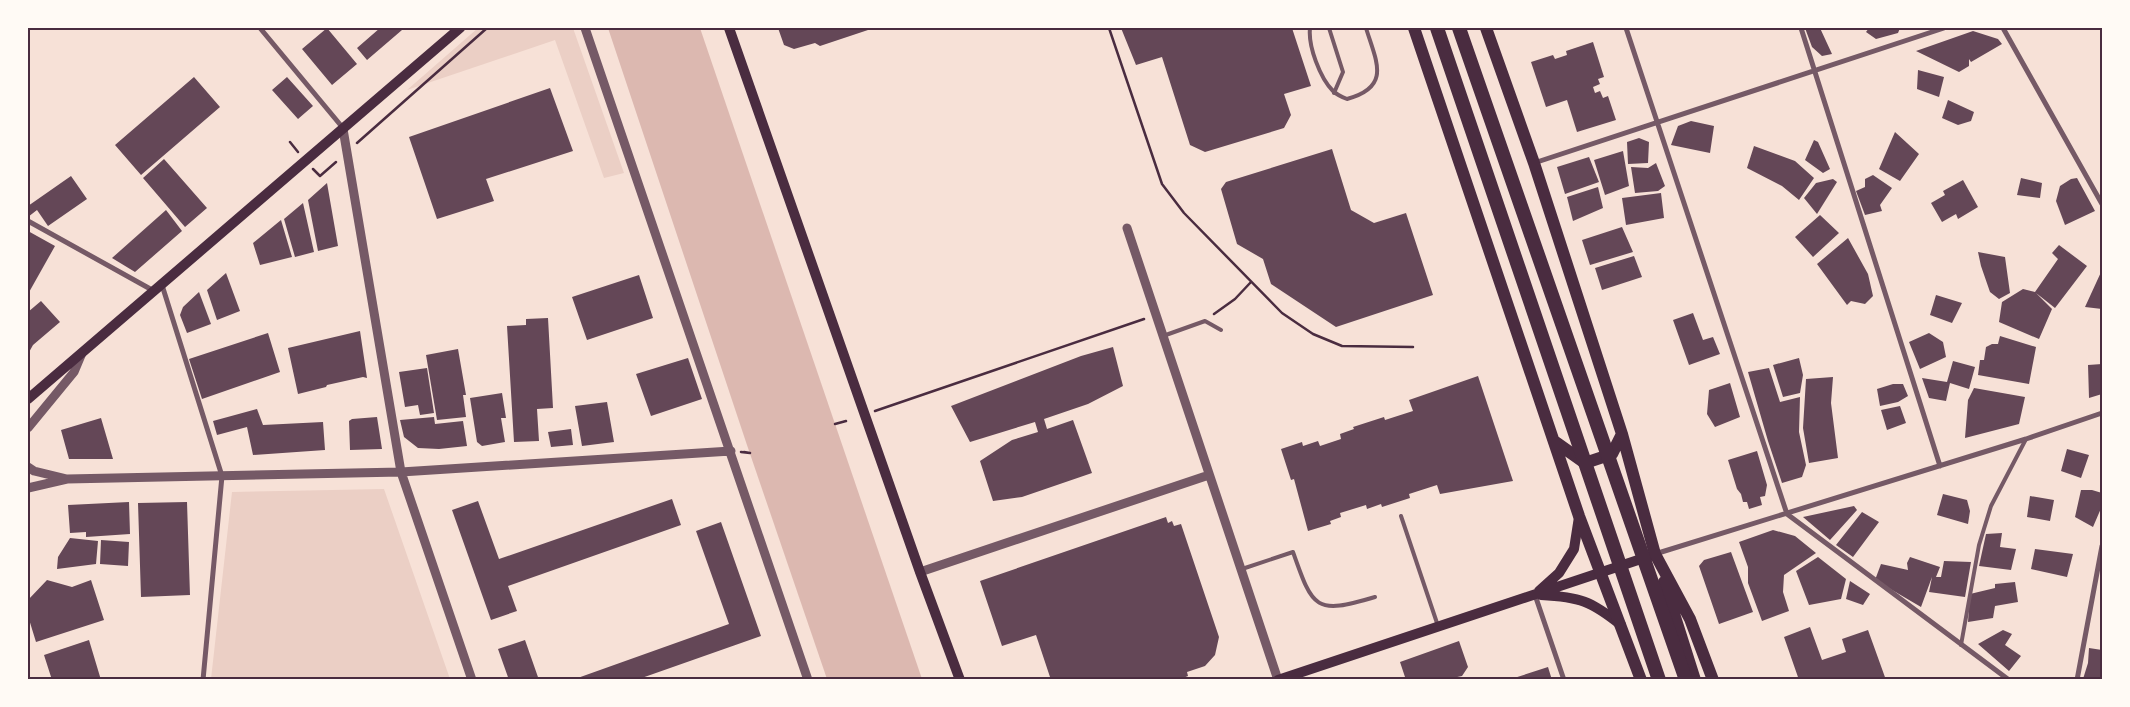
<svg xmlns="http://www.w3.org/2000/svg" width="2130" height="707" viewBox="0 0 2130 707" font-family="'Noto Sans',sans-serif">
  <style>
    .green { fill: #ebcfc5 }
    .water { fill: #dcb8b0 }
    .building { fill: #644757 }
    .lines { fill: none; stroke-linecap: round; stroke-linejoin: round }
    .path { stroke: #4a2c40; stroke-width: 2.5 }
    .service { stroke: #755966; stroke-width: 4 }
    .minor { stroke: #755966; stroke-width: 5 }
    .tertiary { stroke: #755966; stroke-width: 9 }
    .secondary { stroke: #4a2c40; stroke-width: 10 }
    .primary { stroke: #4a2c40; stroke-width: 12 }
    .trunk { stroke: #4a2c40; stroke-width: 14 }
    .neatline { fill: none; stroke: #4a2c40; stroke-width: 2 }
  </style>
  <rect width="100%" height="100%" fill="#f7e1d7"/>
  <!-- green -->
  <path class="green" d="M 478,28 L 573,28 L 624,173 L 604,178 L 555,40 L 407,90 Z
    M 384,489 L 450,679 L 211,679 L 232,492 Z"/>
  <!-- water -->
  <path class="water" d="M 608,28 L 700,28 L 922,679 L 827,679 L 747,445 Z"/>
  <!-- building -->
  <path class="building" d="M 327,28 L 357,64 L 332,85 L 302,49 Z
    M 380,28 L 400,28 L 402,30 L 367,60 L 357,48 Z
    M 778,28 L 874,28 L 820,46 L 815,43 L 794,49 L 784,45 Z
    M 1121,28 L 1263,28 L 1264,30 L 1271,28 L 1292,28 L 1311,86 L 1284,94 L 1291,115 L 1284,128 L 1205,152 L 1190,145 L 1162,57 L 1136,65 Z
    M 1805,28 L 1820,28 L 1832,54 L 1822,56 L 1812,47 Z
    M 1869,28 L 1900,28 L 1898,33 L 1876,39 L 1866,32 Z
    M 1973,31 L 1998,39 L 2002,44 L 1971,62 L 1969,59 L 1969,66 L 1959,72 L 1916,51 Z
    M 1593,42 L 1604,77 L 1598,79 L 1600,84 L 1593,87 L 1595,93 L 1600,91 L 1603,98 L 1608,96 L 1616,120 L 1577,132 L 1567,100 L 1546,107 L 1531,62 L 1553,55 L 1555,59 L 1567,55 L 1566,51 Z
    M 1918,70 L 1944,77 L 1939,97 L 1917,89 Z
    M 194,77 L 220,107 L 141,175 L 115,145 Z
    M 287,77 L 313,106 L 298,119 L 272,90 Z
    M 550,88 L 573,151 L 486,179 L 494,201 L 437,219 L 409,137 Z
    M 1948,100 L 1974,112 L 1971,121 L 1958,125 L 1942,118 Z
    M 1691,121 L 1714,126 L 1710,153 L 1671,145 L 1678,126 Z
    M 1895,132 L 1919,154 L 1900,181 L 1879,169 Z
    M 1639,138 L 1649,142 L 1648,163 L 1628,164 L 1627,142 Z
    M 1814,140 L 1818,142 L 1830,169 L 1823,173 L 1805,160 Z
    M 1754,146 L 1795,161 L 1814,178 L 1799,200 L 1782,186 L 1747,168 Z
    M 1332,149 L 1351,210 L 1374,223 L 1406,213 L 1433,295 L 1336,327 L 1271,284 L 1263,259 L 1237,244 L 1221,189 L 1226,182 Z
    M 1623,151 L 1629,186 L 1605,195 L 1594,160 Z
    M 1589,157 L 1599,182 L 1565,194 L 1557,167 Z
    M 164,159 L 207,208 L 185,227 L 143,178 Z
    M 1656,163 L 1665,186 L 1658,191 L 1635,193 L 1631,167 L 1648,168 Z
    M 1873,175 L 1892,188 L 1880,205 L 1882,211 L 1865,215 L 1856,191 L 1865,187 L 1865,179 Z
    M 71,176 L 87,199 L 48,226 L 37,210 L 28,217 L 28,206 Z
    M 2021,178 L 2042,183 L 2040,198 L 2017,195 Z
    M 2077,178 L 2095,211 L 2065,225 L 2056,201 L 2060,186 L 2071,179 Z
    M 1833,179 L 1837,182 L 1817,214 L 1804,198 L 1816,183 Z
    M 1963,180 L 1978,207 L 1958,219 L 1956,214 L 1942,222 L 1931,203 L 1945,195 L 1943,191 Z
    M 327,183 L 338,246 L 318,251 L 308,200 Z
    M 1598,187 L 1603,208 L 1573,221 L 1567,197 Z
    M 1661,193 L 1664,218 L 1626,225 L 1622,198 Z
    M 303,203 L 314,252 L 295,257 L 284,219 Z
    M 166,210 L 182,231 L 135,272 L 112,258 Z
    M 1820,215 L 1839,233 L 1813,257 L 1795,237 Z
    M 281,220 L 292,257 L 260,265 L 253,243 Z
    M 1622,227 L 1633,252 L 1590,265 L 1582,240 Z
    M 28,231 L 55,246 L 28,294 Z
    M 1848,238 L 1868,274 L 1873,296 L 1865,304 L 1851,301 L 1847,305 L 1817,264 Z
    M 2059,245 L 2087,266 L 2055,308 L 2036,293 L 2052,309 L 2039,339 L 1999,322 L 2002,302 L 2023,289 L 2035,292 L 2058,259 L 2052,253 Z
    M 1978,252 L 2005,257 L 2010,293 L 1999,299 L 1990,292 L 1981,266 Z
    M 1634,256 L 1642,277 L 1602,290 L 1595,268 Z
    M 2102,270 L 2102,309 L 2085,307 Z
    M 226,273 L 240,311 L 217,320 L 207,290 Z
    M 639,275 L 653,318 L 587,340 L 572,297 Z
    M 199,292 L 211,324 L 187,333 L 180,315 L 183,307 Z
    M 1936,295 L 1962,303 L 1952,323 L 1930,315 Z
    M 41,301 L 60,322 L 33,345 L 28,354 L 28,312 Z
    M 1693,313 L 1703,340 L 1713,337 L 1720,354 L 1689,365 L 1673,320 Z
    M 548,318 L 553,408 L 537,409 L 539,441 L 514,442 L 507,326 L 526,325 L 526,319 Z
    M 360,331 L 367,378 L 363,377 L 327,385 L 326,387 L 298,394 L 288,348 Z
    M 268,333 L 280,372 L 202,399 L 189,359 Z
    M 1929,333 L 1943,342 L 1946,357 L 1920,369 L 1909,342 Z
    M 2000,336 L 2036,347 L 2029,384 L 1978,375 L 1980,360 L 1984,360 L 1986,347 L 1992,344 L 1998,344 Z
    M 1113,347 L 1123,386 L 1088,404 L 1044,419 L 1047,429 L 1073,420 L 1092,473 L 1022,497 L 993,501 L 980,461 L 1012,440 L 1038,432 L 1035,422 L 970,442 L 951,406 L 1081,356 Z
    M 458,349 L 466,395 L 463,395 L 466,417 L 437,420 L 426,355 Z
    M 688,358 L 702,399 L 651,416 L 636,374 Z
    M 1799,358 L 1803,375 L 1800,393 L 1783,397 L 1773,365 Z
    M 1953,361 L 1975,367 L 1969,389 L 1950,383 L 1946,401 L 1929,398 L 1922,378 L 1947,382 Z
    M 2102,364 L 2102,394 L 2089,398 L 2088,365 Z
    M 427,368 L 434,413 L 420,415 L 418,405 L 405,407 L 399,372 Z
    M 1769,368 L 1780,402 L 1800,397 L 1799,432 L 1806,465 L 1802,477 L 1782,483 L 1768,441 L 1748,372 Z
    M 1478,376 L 1513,481 L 1440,494 L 1437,485 L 1409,494 L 1410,498 L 1382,507 L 1381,504 L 1367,509 L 1366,505 L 1340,513 L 1341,517 L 1330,521 L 1331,524 L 1308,531 L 1294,479 L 1291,480 L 1281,449 L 1302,442 L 1303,446 L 1318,441 L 1320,446 L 1341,439 L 1340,434 L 1354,429 L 1353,427 L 1384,417 L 1385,420 L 1413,411 L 1409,400 Z
    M 1833,377 L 1831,403 L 1838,458 L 1809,463 L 1803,428 L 1806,379 Z
    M 1730,383 L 1740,417 L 1715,427 L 1707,414 L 1709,390 Z
    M 1893,384 L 1903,384 L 1908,396 L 1898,402 L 1880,406 L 1877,389 Z
    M 1974,388 L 2025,397 L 2019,424 L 1965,438 L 1968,400 Z
    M 502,393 L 506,418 L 501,418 L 505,442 L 482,446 L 477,442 L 470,398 Z
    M 607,402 L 614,442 L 582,446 L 575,406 Z
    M 1900,406 L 1906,423 L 1887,430 L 1881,410 Z
    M 257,409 L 263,425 L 323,422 L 325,450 L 253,455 L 247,427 L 217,435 L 213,421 Z
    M 377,417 L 382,449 L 350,450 L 349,421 L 352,419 Z
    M 434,417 L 435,424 L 463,421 L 467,446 L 439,449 L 418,448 L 404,437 L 400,420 Z
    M 101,418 L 113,459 L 69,459 L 61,430 Z
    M 571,429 L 573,445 L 551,447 L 548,432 Z
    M 2067,449 L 2089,455 L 2081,478 L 2061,471 Z
    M 1757,451 L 1767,485 L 1765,496 L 1760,497 L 1762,505 L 1749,509 L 1747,502 L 1743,502 L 1741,494 L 1737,489 L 1728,460 Z
    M 2081,490 L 2092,490 L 2102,493 L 2102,506 L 2093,527 L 2075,517 Z
    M 1943,494 L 1967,500 L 1970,511 L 1968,524 L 1937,515 Z
    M 2030,496 L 2054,500 L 2050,521 L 2027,517 Z
    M 672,499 L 681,525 L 508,586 L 517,611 L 491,620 L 452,510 L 478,501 L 499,559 Z
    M 129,502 L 130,534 L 86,537 L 86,532 L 70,533 L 68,505 Z
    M 187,502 L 190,595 L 141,597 L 138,503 Z
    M 1854,506 L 1857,510 L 1830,540 L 1803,517 Z
    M 1862,512 L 1879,522 L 1853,557 L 1836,545 Z
    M 1166,517 L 1168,523 L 1172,521 L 1174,526 L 1181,524 L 1219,637 L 1215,655 L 1205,666 L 1187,672 L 1188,676 L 1178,680 L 1051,680 L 1036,635 L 1002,646 L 980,581 Z
    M 721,522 L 761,636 L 636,680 L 572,680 L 729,624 L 696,531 Z
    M 1773,530 L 1795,536 L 1816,553 L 1784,575 L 1783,592 L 1789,611 L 1762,621 L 1748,583 L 1748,567 L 1739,542 Z
    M 2002,533 L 2000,547 L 2016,549 L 2011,570 L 1979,566 L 1986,534 Z
    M 70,538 L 98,541 L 96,564 L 57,569 L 58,557 Z
    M 101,540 L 129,542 L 128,566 L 100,564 Z
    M 2035,549 L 2073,554 L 2067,577 L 2031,569 Z
    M 1731,552 L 1753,612 L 1719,624 L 1699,566 L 1704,560 Z
    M 1818,557 L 1846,579 L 1841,599 L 1809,605 L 1796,571 Z
    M 1910,557 L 1940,567 L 1936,577 L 1941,577 L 1944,561 L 1971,562 L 1965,597 L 1929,592 L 1932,577 L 1921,607 L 1875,580 L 1881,564 L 1908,570 L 1907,563 Z
    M 47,580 L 72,587 L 91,580 L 104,620 L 36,642 L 28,616 L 28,600 Z
    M 1850,581 L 1870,594 L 1863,605 L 1846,599 Z
    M 2015,582 L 2018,602 L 1995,606 L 1993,618 L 1968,622 L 1970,594 L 1995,588 L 1995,584 Z
    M 1810,627 L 1822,660 L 1846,652 L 1842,639 L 1868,630 L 1886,680 L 1799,680 L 1784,637 Z
    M 2003,630 L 2012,634 L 2005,645 L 2021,656 L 2009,671 L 1978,644 Z
    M 89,640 L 101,680 L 52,680 L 44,655 Z
    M 525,640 L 539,680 L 509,680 L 498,649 Z
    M 1459,641 L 1468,667 L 1462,676 L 1443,680 L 1406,680 L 1400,662 Z
    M 2089,648 L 2102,650 L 2102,680 L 2083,679 L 2088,663 Z
    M 1548,667 L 1552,680 L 1511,680 L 1511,679 Z"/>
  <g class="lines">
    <!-- path -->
    <path class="path" d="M 1109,28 L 1162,184 L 1184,213 L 1282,313 L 1313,334 L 1342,346 L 1413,347
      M 290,142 L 298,152
      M 357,143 L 487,28
      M 313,169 L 320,176 L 336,162
      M 1214,314 L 1235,299 L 1251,282
      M 875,411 L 1144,319
      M 835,424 L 846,421
      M 741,452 L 750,453
      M 744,452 L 750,453"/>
    <!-- service -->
    <path class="service" d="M 1310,28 C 1308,46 1320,78 1333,91 C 1337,95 1342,97 1347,99 C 1392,87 1376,61 1366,28
      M 1329,28 L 1343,72 L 1334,93
      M 1163,336 L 1205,321 L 1221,330
      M 1401,516 L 1438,626
      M 1242,569 L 1293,552 C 1313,609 1315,615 1375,597
      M 1961,645 L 1979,545 L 1991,506 L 2026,439"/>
    <!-- minor -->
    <path class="minor" d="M 260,28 L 343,128
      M 1626,28 L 1787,514 L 2009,680
      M 1801,28 L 1940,466
      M 2003,28 L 2102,204
      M 1534,163 L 1944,28
      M 28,221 L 154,291
      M 162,285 L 222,476 L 203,680
      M 1655,554 L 2026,439 L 2102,413
      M 1535,595 L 1564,680
      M 2077,680 L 2102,546"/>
    <!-- tertiary -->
    <path class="tertiary" d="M 585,28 L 808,680
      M 343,129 L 401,472 L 472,680
      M 1127,228 L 1278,680
      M 28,428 L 74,372 L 82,353
      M 28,467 L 34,471 L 67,479 L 28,488
      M 67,479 L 401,472 L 731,451
      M 920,572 L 1209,475"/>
    <!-- secondary -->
    <path class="secondary" d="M 729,28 L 920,572 L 960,680
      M 28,399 L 460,28
      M 1539,591 L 1559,573 L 1574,549 L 1579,517
      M 1541,595 C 1580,597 1591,601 1621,625
      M 1278,680 L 1650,556"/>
    <!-- primary -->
    <path class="primary" d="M 1414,28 L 1579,516 L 1641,680
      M 1486,28 L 1534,163 L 1622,434 L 1655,554 L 1690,619 L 1713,680
      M 1554,441 L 1585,463 L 1612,454 L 1622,434
      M 1664,582 L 1695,680"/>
    <!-- trunk -->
    <path class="trunk" d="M 1437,28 L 1659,680
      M 1459,28 L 1686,680"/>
  </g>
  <!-- border -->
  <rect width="2130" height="707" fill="none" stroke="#fffaf5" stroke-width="58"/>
  <rect x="29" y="29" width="2072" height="649" class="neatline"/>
</svg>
